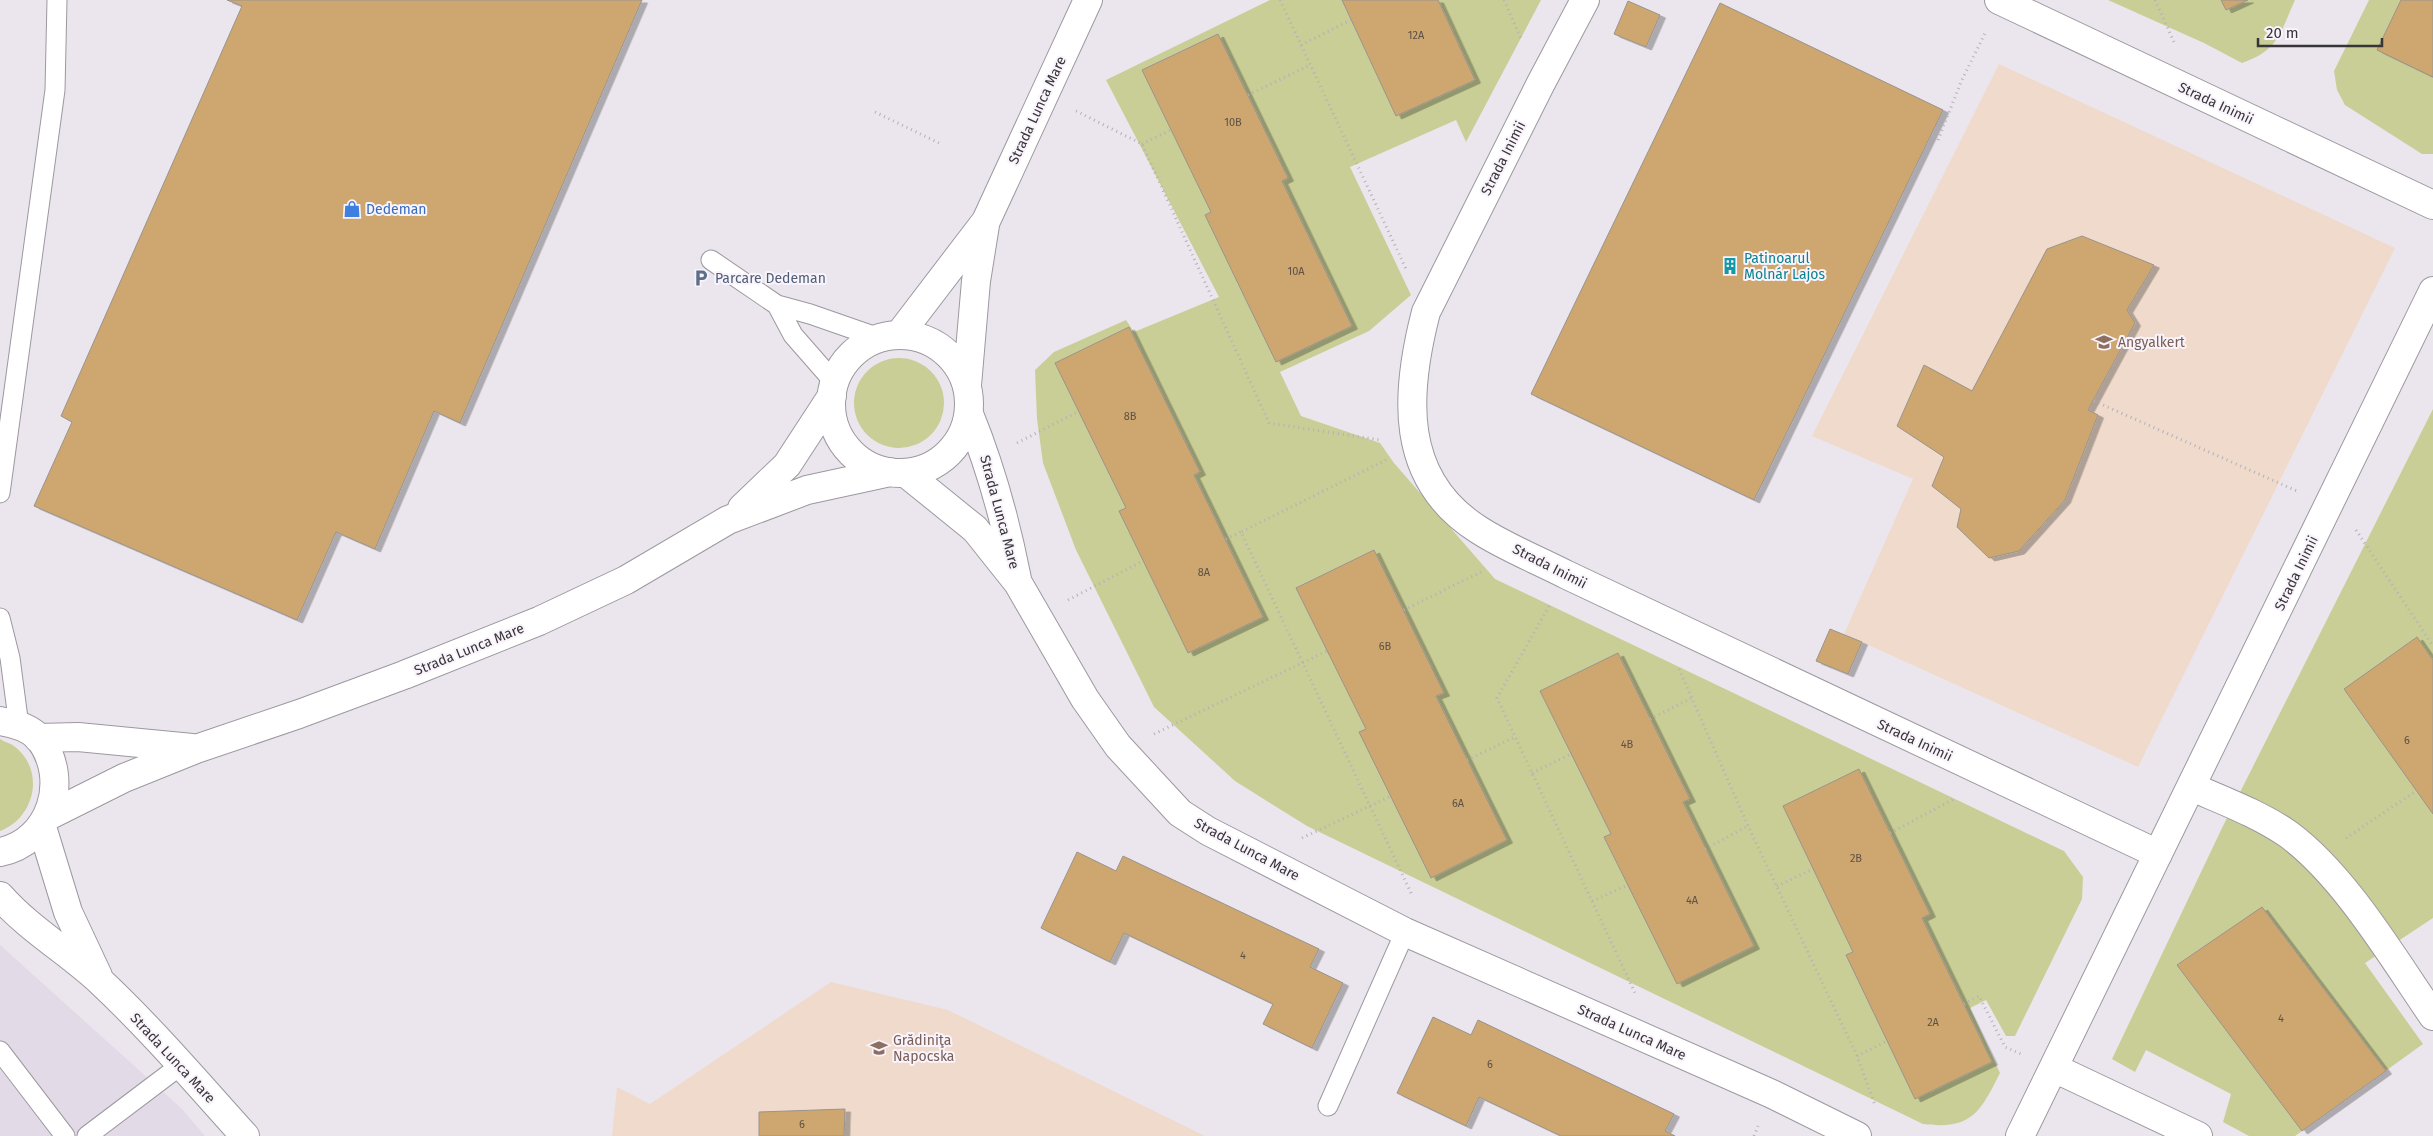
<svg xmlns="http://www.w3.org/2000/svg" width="2433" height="1136" viewBox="0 0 2433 1136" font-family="'Fira Sans',sans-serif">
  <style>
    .built { fill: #e3dae8 }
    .education { fill: #efdacc }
    .green { fill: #c9ce96 }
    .building { fill: #cea770; stroke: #99948d; filter: url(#shadow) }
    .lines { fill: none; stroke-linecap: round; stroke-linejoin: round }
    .lane-casing { stroke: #9d989f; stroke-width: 21 }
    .street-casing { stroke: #9d989f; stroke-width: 30 }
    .secondary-casing { stroke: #9d989f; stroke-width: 30 }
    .primary-casing { stroke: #9d989f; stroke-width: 30 }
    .path { stroke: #b4b0b6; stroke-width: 3; stroke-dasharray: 1 4; stroke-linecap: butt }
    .lane { stroke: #fff; stroke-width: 19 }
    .street { stroke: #fff; stroke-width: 28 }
    .secondary { stroke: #fff; stroke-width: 28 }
    .primary { stroke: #fff; stroke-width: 28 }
    .labels { text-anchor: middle; stroke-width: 4; stroke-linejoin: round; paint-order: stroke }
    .number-label { font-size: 11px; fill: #5d5246 }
    .street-label { font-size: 14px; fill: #373538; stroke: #f9f3fb }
    .shop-label { font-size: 14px; fill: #366cbe; stroke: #f9f3fb; text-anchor: start }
    .culture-label { font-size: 14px; fill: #0d838f; stroke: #f9f3fb; text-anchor: start }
    .service-label { font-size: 14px; fill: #4e5e75; stroke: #f9f3fb; text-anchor: start }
    .education-label { font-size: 14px; fill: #785e54; stroke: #f9f3fb; text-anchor: start }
  </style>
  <defs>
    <filter id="shadow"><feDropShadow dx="5.5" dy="3" stdDeviation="0" flood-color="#0004"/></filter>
  </defs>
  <rect width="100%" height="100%" fill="#ebe6ee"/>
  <!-- built -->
  <path class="built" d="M 0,945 L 181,1108 L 205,1136 L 0,1136 Z"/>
  <!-- education -->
  <path class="education" d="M 1999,64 L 2395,248 L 2138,767 L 1844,634 L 1913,479 L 1812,436 Z
    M 831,982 L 948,1010 L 1205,1136 L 612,1136 L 617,1087 L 650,1104 Z"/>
  <!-- green -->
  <path class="green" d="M 1270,0 L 1541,0 L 1466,142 L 1456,120 L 1350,167 L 1411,295 L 1369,331 L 1280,372 L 1301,416 L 1380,443 L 1394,463 L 1495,579 L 2064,851 L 2083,877 L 2082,899 L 2015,1036 L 2006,1036 L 1986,1000 L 1970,1008 L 2000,1073 C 1980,1113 1971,1130 1923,1124 L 1307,826 L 1235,781 L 1154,707 L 1076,550 L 1043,463 L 1037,419 L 1035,370 L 1054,352 L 1126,320 L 1134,332 L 1219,297 L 1106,80 Z
    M 2108,0 L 2295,0 C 2280,33 2279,50 2242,63 L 2204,43 Z
    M 2369,0 L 2433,0 L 2433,154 L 2422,154 L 2345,105 L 2337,90 L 2334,71 Z
    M854 403a45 45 0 1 1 90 0a45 45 0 1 1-90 0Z
    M 2433,409 L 2433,918 L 2365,963 L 2423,1044 L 2295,1136 L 2249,1136 L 2223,1122 L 2231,1094 L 2146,1050 L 2135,1072 L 2112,1059 L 2222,828 Z
    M 0,739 C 4,742 10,743 14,746 C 46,770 35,818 0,831 Z"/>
  <!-- building -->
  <path class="building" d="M 227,0 L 642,0 L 460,423 L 434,411 L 375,549 L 336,532 L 297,620 L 34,506 L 72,422 L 61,416 L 242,6 Z
    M 1342,0 L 1438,0 L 1475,80 L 1396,116 Z
    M 2221,0 L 2248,0 L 2226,10 Z
    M 2401,0 L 2433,0 L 2433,77 L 2377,50 Z
    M 1628,1 L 1660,15 L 1646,47 L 1614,34 Z
    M 1720,3 L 1943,110 L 1754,500 L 1531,394 Z
    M 1218,34 L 1288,178 L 1282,181 L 1352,326 L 1276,362 L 1205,215 L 1211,212 L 1142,70 Z
    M 2082,236 L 2154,265 L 2127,310 L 2135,323 L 2088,410 L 2098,415 L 2065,500 L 2019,551 L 1989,558 L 1957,527 L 1961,509 L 1932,486 L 1944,457 L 1897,426 L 1924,365 L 1972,391 L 2047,249 Z
    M 1129,327 L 1200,472 L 1194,475 L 1263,617 L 1188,653 L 1119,511 L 1126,508 L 1055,363 Z
    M 1374,550 L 1444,693 L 1436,696 L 1507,840 L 1431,878 L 1359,732 L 1366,729 L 1296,588 Z
    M 1830,629 L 1862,642 L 1848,674 L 1816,661 Z
    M 2417,637 L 2433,660 L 2433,814 L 2344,689 Z
    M 1618,653 L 1690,799 L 1683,802 L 1754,946 L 1677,984 L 1604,837 L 1611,834 L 1540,691 Z
    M 1859,769 L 1930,914 L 1922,918 L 1992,1062 L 1915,1099 L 1846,955 L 1853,952 L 1783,806 Z
    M 1077,852 L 1116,871 L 1123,856 L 1319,949 L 1310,967 L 1343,983 L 1312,1048 L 1263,1024 L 1273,1004 L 1124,933 L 1110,962 L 1041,928 Z
    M 2262,907 L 2386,1071 L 2302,1131 L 2177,965 Z
    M 1433,1017 L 1471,1035 L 1478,1020 L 1674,1114 L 1665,1131 L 1675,1136 L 1561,1136 L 1479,1097 L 1466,1126 L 1397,1093 Z
    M 845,1109 L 844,1136 L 759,1136 L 759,1112 Z"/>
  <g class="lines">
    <!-- lane casing -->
    <g class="lane-casing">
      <path id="lane" d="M 711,260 L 777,305 L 810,314 L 879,338
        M 777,305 L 793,335 L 835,383
        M 0,493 L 55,90 L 57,0
        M 0,618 L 10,658 L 19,726
        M 0,1051 L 65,1136
        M 1328,1106 L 1405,932
        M 87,1136 L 181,1065"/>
    </g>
    <!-- street casing -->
    <g class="street-casing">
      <path id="street" d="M 1585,0 L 1541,83 L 1426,312 C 1405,393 1398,479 1479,530 C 1507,548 1538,560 1567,575 L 2158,854
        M 1999,0 L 2433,205
        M 969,414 C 991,468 1006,523 1017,579
        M 907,474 L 975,529 L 1018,583 L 1085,699 L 1118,746 L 1180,813 L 1208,831 L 1405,932 L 1772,1094 L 1857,1136
        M 2192,787 C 2224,801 2259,814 2288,834 C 2345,876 2393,958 2433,1016
        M 2054,1068 L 2198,1136
        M 2020,1136 L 2433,291"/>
    </g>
    <!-- secondary casing -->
    <g class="secondary-casing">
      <path id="secondary" d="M831 404a69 69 0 1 1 138 0a69 69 0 1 1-138 0Z
        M 899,335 L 986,221 L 1088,0
        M 967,385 L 976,281 L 985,225
        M 742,508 L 787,465 L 832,396
        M 38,738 L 78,737 L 192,748
        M 48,816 L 124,778 L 196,749 L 299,714 L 404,675 L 539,621 L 626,580 L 728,520 L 807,490 L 890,472"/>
    </g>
    <!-- primary casing -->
    <g class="primary-casing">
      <path id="primary" d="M 0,721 C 13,723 30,728 39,738 C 71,779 51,842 0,852
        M 42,827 L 68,912 L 98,976
        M 0,896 C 30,930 69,952 101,982 C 152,1030 198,1084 245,1136"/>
    </g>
    <!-- path -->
    <path class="path" d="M 1280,0 L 1407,271
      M 1504,0 L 1522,41
      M 2155,0 L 2174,42
      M 1301,45 L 1351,20
      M 1248,95 L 1310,65
      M 1076,111 L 1142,144 L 1269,423 L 1380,440
      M 875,112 L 941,144
      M 1938,140 L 1961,82 L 1985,33
      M 1142,144 L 1171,130
      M 2094,401 L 2297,491
      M 1017,443 L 1079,411
      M 1386,460 L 1241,532 L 1412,895
      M 2356,530 L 2433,646
      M 1226,539 L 1241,532
      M 1068,600 L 1143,561
      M 1549,606 L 1497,698 L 1635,993
      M 1404,610 L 1481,572
      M 1679,669 L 1748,826 L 1857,1056 L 1875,1105
      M 1650,719 L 1692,698
      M 1154,734 L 1327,651
      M 1467,760 L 1515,737
      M 1532,773 L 1571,754
      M 1890,833 L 1956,798
      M 1302,838 L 1391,796
      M 2346,838 L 2416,791
      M 1705,849 L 1748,826
      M 1777,886 L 1813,869
      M 1592,901 L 1628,885
      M 1964,1004 L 1979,996 L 2005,1047 L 2021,1054
      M 1857,1056 L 1887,1041
      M 1754,1136 L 1758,1126"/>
    <!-- lane -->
    <use href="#lane" class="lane"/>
    <!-- street -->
    <use href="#street" class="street"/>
    <!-- secondary -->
    <use href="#secondary" class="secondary"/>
    <!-- primary -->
    <use href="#primary" class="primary"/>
  </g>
  <!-- icons -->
  <defs>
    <g id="shop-bare" transform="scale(1.35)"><path d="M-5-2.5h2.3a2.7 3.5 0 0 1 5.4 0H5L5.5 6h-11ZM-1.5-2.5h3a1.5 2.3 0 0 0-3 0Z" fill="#3f7fe0" stroke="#f9f3fb" stroke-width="2.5" paint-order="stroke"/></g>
    <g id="building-bare" transform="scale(1.35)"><path d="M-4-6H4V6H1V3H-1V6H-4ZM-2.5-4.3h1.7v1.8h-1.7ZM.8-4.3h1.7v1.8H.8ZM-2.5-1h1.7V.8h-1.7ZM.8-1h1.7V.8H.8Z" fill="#0f9aa8" stroke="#f9f3fb" stroke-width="2.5" paint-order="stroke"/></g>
    <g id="parking-bare" transform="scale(1.35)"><path d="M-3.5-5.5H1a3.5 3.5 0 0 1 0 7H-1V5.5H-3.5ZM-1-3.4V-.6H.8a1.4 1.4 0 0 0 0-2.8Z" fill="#5c6f8a" stroke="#f9f3fb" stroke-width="2.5" paint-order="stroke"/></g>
    <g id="school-bare" transform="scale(1.35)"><path d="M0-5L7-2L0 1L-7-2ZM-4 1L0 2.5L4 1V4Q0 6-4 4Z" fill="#8d6e63" stroke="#f9f3fb" stroke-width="2.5" paint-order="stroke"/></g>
  </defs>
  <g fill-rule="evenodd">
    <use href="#shop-bare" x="352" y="209"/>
    <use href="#building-bare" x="1730" y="266"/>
    <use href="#parking-bare" x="701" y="278"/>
    <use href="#school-bare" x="2104" y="342"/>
    <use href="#school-bare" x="879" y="1048"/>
  </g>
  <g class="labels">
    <!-- number labels -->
    <g class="number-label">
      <text x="1416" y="39">12A</text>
      <text x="1233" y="126">10B</text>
      <text x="1296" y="275">10A</text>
      <text x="1130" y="420">8B</text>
      <text x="1204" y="576">8A</text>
      <text x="1385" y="650">6B</text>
      <text x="2407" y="744">6</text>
      <text x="1627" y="748">4B</text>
      <text x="1458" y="807">6A</text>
      <text x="1856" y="862">2B</text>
      <text x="1692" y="904">4A</text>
      <text x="1243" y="959">4</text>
      <text x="2281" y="1022">4</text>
      <text x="1933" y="1026">2A</text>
      <text x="1490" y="1068">6</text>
      <text x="802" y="1128">6</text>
    </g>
    <!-- street labels -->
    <g class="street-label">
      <text transform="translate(2216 103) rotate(25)" y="5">Strada Inimii</text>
      <text transform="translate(1037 110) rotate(-65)" y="5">Strada Lunca Mare</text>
      <text transform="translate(1503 158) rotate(-63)" y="5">Strada Inimii</text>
      <text transform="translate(1000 512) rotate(75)" y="5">Strada Lunca Mare</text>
      <text transform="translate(1550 566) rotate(27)" y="5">Strada Inimii</text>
      <text transform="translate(2296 573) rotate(-64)" y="5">Strada Inimii</text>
      <text transform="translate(469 649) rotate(-22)" y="5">Strada Lunca Mare</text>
      <text transform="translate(1915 740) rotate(25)" y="5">Strada Inimii</text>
      <text transform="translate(1247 849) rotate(28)" y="5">Strada Lunca Mare</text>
      <text transform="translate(1632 1032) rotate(24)" y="5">Strada Lunca Mare</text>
      <text transform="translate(173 1058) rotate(47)" y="5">Strada Lunca Mare</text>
    </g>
    <!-- shop labels -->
    <g class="shop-label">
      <text x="366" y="214">Dedeman</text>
    </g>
    <!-- culture labels -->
    <g class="culture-label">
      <text x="1744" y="263">Patinoarul<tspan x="1744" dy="16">Molnár Lajos</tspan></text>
    </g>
    <!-- service labels -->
    <g class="service-label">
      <text x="715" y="283">Parcare Dedeman</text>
    </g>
    <!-- education labels -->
    <g class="education-label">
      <text x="2118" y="347">Angyalkert</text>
      <text x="893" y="1045">Grădiniţa<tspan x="893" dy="16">Napocska</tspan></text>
    </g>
  </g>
  <!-- scale -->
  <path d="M2258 38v8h124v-8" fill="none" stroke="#373538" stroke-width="2.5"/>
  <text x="2266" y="38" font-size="15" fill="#373538" stroke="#f9f3fb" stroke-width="4" paint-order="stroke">20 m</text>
</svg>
